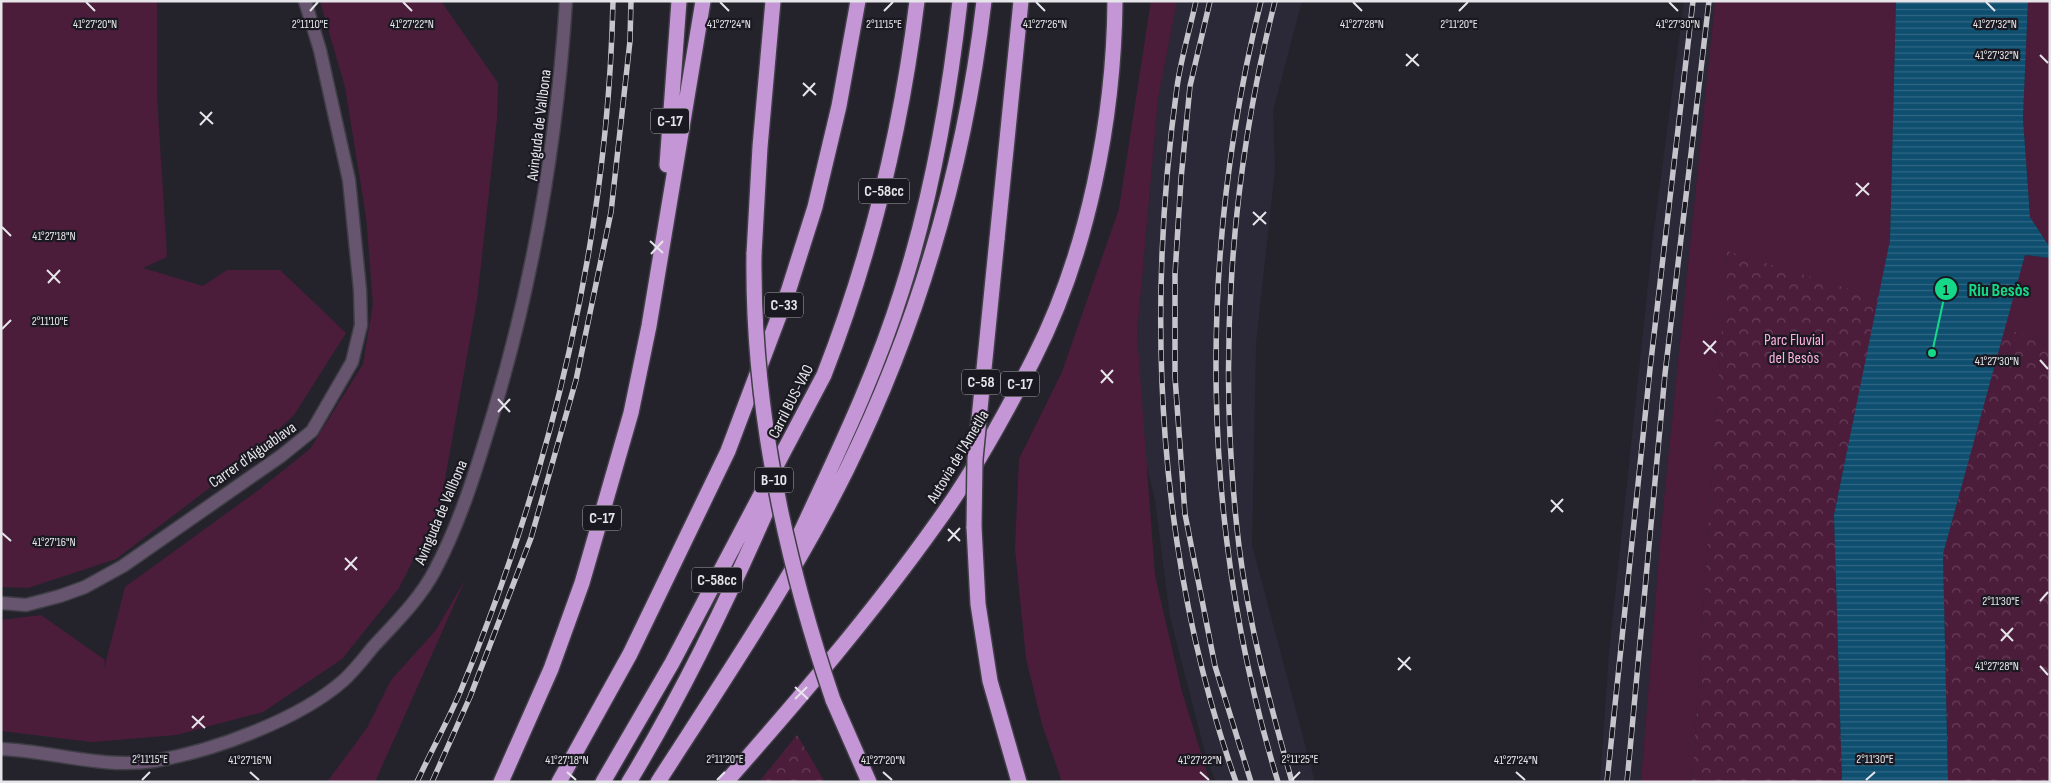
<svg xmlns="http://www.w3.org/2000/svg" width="2051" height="783" viewBox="0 0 2051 783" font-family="'Sofia Sans Condensed',sans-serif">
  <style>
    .built { fill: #2b2937 }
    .green { fill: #4c1d3b }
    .park { fill: url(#park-crowns) }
    .water { fill: url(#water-rules) }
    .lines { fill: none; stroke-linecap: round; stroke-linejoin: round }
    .minor-casing { stroke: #3f3e46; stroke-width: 15 }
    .highway-casing { stroke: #3f3e46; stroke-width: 18 }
    .minor { stroke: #67546e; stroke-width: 12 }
    .highway { stroke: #c596d5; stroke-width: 15 }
    .rail-casing { stroke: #c5c5cb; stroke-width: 5.5 }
    .rail { stroke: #1a1921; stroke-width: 4; stroke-dasharray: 11; stroke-linecap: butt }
    .highway-bridge-casing { stroke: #3f3e46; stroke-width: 18; stroke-linecap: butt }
    .highway-bridge { stroke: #c596d5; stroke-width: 15 }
    .ticks { fill: none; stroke: #e5e5ea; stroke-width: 2 }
    .labels { text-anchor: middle; stroke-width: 4.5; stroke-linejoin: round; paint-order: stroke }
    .shield { fill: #1a1921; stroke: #a8a8ae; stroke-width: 1 }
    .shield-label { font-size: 15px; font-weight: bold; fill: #e5e5ea }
    .street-label { font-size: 16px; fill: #e5e5ea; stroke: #1a1921 }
    .park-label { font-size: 16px; fill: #feb1de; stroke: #1a1921 }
    .ticks-label { font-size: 12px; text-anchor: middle; fill: #e5e5ea; stroke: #1a1921; stroke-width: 4.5; stroke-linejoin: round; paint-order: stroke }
    .leader { fill: none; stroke: #15d989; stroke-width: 2 }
    .callout-dot { fill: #15d989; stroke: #1a1921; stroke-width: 2 }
    .mark-label { font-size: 15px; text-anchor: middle; font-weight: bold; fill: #111 }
    .callout-label { font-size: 18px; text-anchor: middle; font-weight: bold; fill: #15d989; stroke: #1a1921; stroke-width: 4.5; stroke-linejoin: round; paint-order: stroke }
  </style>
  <defs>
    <pattern id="park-crowns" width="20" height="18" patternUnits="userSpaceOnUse" patternTransform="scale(1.25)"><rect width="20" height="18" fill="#4c1d3b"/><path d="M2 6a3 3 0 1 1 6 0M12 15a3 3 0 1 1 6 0" fill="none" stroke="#663e58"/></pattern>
    <pattern id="water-rules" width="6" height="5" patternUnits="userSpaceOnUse" patternTransform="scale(1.25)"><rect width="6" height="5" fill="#0e4e6f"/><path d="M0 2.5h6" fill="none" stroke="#316784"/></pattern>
  </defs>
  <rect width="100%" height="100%" fill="#24232b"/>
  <!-- built -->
  <path class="built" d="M 1177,1 L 1302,1 L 1273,111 L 1275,169 L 1256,343 L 1252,545 L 1315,782 L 1216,782 L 1207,760 L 1170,617 L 1155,500 L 1144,455 L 1137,334 L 1158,99 Z
    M 1684,1 L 1715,1 L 1662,519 L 1641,782 L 1600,782 L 1609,653 L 1653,238 Z"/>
  <!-- green -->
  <path class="green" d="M 1,1 L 157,1 L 157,97 L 167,257 L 143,268 L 203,286 L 227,270 L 280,270 L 346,333 L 294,415 L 245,461 L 116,559 L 28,588 L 1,587 Z
    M 320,1 L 441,1 L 498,83 L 497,119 L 477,300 L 440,507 L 399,588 L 342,659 L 263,712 L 176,735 L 92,742 L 1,731 L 1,620 L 41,615 L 105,660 L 104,669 L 125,587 L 260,489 L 310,449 L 363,364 L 373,304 L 366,216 L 345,87 Z
    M 1151,1 L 1177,1 L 1158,99 L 1137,334 L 1155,576 L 1182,692 L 1210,782 L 1062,782 L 1042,724 L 1026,658 L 1015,549 L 1019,459 L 1062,372 L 1119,209 Z
    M 1715,1 L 1896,1 L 1890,240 L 1879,298 L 1727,252 L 1692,782 L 1641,782 L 1662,519 Z
    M 2028,1 L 2050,1 L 2050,248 L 2030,217 L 2023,118 Z
    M 2025,255 L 2050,258 L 2050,340 L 2004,329 Z
    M 466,578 L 375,782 L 327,782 L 367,728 L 391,680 L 436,630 Z"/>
  <!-- park -->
  <path class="park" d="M 1727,251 L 1879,298 L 1834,515 L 1842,782 L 1692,782 Z
    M 2004,329 L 2050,340 L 2050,782 L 1948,782 L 1943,554 Z
    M 797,735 L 825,782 L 759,782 Z"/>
  <!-- water -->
  <path class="water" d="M 1896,1 L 2028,1 L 2023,118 L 2030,217 L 2050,248 L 2050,258 L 2025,255 L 1943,554 L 1948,782 L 1842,782 L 1834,515 L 1890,240 Z"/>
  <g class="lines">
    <!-- minor casing -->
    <g class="minor-casing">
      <path id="minor" d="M 1,603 L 26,605 L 60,596 L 85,587 L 123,566 L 281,456 L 312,431 L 352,362 L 361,325 L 360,290 L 349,180 L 320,50 L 305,1
        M 1,749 C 52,751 102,769 154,761 C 213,751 299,720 344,680 C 355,670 364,658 373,647 C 395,623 420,599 435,570 C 461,521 478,464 494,411 C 534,277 557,141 566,1"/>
    </g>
    <!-- highway casing -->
    <g class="highway-casing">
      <path id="highway" d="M 667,165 L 679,1
        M 997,239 L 1021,1
        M 754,254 L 760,147 L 773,1
        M 974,527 L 978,604 L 990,681 L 1019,782
        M 794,547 C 833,462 874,380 902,290 C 932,196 949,99 960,1
        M 833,700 L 869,782
        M 501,782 L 551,669 L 582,583 L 631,413 L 649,326 L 703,1
        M 559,782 L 630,654 L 728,451 L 788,292 L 815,207 L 839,106 L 858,1
        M 603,782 L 672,663 L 824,375 C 872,252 901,132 917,1
        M 629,782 C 687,686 735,585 779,482
        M 658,782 C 723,681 794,576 847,469 C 919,322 965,164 984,1
        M 726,782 C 799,699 872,614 936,524 C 971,476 1007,411 1034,358 C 1088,252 1114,119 1115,1"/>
    </g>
    <!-- minor -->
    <use href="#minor" class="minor"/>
    <!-- highway -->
    <use href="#highway" class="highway"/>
    <!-- rail casing -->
    <g class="rail-casing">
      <path id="rail" d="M 1196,1 C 1190,29 1181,58 1177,87 C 1145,319 1158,560 1236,782
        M 1210,1 L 1190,86 L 1181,179 L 1175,274 L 1175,377 L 1185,514 L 1215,666 L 1251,782
        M 1261,1 C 1197,260 1200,526 1278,782
        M 1275,1 C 1230,177 1217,365 1239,546 C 1249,626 1270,704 1292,782
        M 417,782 C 431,751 448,721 461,690 C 551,473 608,237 613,1
        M 432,782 L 470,697 L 531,538 L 576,380 L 611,212 L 630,41 L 631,1
        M 1607,782 L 1650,369 L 1693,1
        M 1627,782 L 1665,374 L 1709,1"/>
    </g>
    <!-- rail -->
    <use href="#rail" class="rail"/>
    <!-- highway-bridge casing -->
    <g class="highway-bridge-casing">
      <path id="highway-bridge" d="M 754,254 C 752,407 784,556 833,700
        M 974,527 L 975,459 L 997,239"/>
    </g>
    <!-- highway-bridge -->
    <use href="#highway-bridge" class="highway-bridge"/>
  </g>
  <!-- ticks -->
  <path class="ticks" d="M 86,2 L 95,11M 403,2 L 412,11M 720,2 L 729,11M 1036,2 L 1045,11M 1353,2 L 1362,11M 1669,2 L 1678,11M 1986,2 L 1995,11M 310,11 L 318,2M 884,11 L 893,2M 1459,11 L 1468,2M 1406,54 L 1419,66M 2040,55 L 2048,63M 1406,66 L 1418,54M 803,83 L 816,95M 803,96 L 815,83M 200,112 L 213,124M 200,125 L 212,112M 1856,183 L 1869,195M 1856,196 L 1869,183M 1253,212 L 1266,224M 1253,225 L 1266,212M 2,227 L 11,236M 650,241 L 663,253M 651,254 L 663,241M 47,270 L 60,283M 48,283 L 60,270M 2,329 L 11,320M 1703,341 L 1716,353M 1704,354 L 1716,341M 2040,360 L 2048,369M 1101,370 L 1113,383M 1101,383 L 1113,370M 498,399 L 510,412M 498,412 L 510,399M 1551,500 L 1563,512M 1551,512 L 1563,499M 948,529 L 960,541M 2,533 L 11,541M 948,541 L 960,528M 345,558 L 357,570M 345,570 L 357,557M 2040,601 L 2048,592M 2001,629 L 2013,641M 2001,641 L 2013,628M 1398,658 L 1411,670M 2040,666 L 2048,675M 1398,670 L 1410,657M 795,687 L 808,699M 795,699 L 807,687M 192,716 L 205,728M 192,728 L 204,716M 250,772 L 259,780M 567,772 L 576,780M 883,772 L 892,780M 1200,772 L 1209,780M 1516,772 L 1525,780M 142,780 L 150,772M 717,780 L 725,772M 1292,780 L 1300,772M 1866,780 L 1875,772"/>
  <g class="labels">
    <!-- shield labels -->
    <g class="shield">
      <rect x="651" y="108.5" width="38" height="25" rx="4"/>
      <rect x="859" y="178.5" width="50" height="25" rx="4"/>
      <rect x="765" y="292.5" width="38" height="25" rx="4"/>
      <rect x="962" y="369.5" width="38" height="25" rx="4"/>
      <rect x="1001" y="371.5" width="38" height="25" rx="4"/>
      <rect x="755" y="467.5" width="38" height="25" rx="4"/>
      <rect x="583" y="505.5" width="38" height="25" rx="4"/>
      <rect x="692" y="567.5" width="50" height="25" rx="4"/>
    </g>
    <g class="shield-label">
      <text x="670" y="126">C-17</text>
      <text x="884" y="196">C-58cc</text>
      <text x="784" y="310">C-33</text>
      <text x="981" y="387">C-58</text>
      <text x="1020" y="389">C-17</text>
      <text x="774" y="485">B-10</text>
      <text x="602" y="523">C-17</text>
      <text x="717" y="585">C-58cc</text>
    </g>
    <!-- street labels -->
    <g class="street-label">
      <text transform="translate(538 125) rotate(-83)" y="6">Avinguda de Vallbona</text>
      <text transform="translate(790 401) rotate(-63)" y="6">Carril BUS-VAO</text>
      <text transform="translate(252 454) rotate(-35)" y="6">Carrer d'Aiguablava</text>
      <text transform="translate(957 456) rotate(-59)" y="6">Autovia de l'Ametlla</text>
      <text transform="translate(440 512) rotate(-67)" y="6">Avinguda de Vallbona</text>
    </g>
    <!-- park labels -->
    <g class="park-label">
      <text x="1794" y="345">Parc Fluvial<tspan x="1794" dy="18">del Besòs</tspan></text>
    </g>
  </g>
  <g class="ticks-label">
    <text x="95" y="28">41°27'20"N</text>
    <text x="412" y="28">41°27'22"N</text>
    <text x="729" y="28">41°27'24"N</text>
    <text x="1045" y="28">41°27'26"N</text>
    <text x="1362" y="28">41°27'28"N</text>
    <text x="1678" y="28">41°27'30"N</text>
    <text x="1995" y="28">41°27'32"N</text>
    <text x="310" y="28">2°11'10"E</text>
    <text x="884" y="28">2°11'15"E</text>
    <text x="1459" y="28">2°11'20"E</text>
    <text x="1997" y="59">41°27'32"N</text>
    <text x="54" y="240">41°27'18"N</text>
    <text x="50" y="325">2°11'10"E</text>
    <text x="1997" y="365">41°27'30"N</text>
    <text x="54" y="546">41°27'16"N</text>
    <text x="2001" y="605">2°11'30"E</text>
    <text x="1997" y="670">41°27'28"N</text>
    <text x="150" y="763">2°11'15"E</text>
    <text x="725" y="763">2°11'20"E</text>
    <text x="1300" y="763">2°11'25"E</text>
    <text x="1875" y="763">2°11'30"E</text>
    <text x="250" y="764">41°27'16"N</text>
    <text x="567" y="764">41°27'18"N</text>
    <text x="883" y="764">41°27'20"N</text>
    <text x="1200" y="764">41°27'22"N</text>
    <text x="1516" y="764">41°27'24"N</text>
  </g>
  <!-- callouts -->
  <path class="leader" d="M1932 353L1946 289"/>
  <g class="callout-dot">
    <circle cx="1932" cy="353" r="5"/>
    <circle cx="1946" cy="289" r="12"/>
  </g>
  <g class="mark-label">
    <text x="1946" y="295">1</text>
  </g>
  <g class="callout-label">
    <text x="1999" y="296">Riu Besòs</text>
  </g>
  <!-- border -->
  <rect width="2051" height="783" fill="none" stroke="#e5e5ea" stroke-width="5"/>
</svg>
